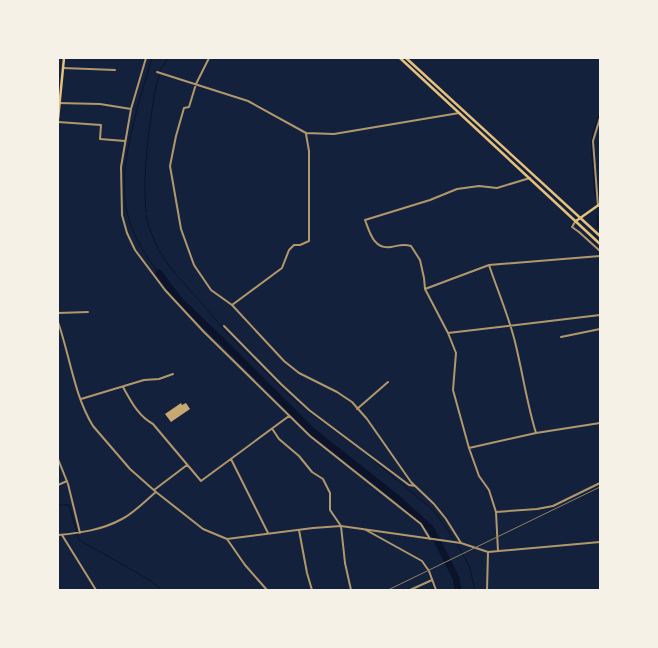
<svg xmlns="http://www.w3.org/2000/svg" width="658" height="648" viewBox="0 0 658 648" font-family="Mulish,sans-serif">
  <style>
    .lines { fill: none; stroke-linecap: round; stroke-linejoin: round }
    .stream { stroke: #0b132b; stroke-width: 1 }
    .river { stroke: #0b132b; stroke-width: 7 }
    .building { fill: #c6a872 }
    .minor { stroke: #b1986c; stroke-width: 2 }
    .tertiary { stroke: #b1986c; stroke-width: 2 }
    .primary { stroke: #e5c07b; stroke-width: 2.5 }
    .trunk { stroke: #e5c07b; stroke-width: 2.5 }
    .rail { stroke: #918062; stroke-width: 1 }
  </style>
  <rect width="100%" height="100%" fill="#14213d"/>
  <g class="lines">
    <!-- stream -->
    <path class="stream" d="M 152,58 C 140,100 116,168 127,212 C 133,235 144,255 159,273
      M 160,71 L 168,58
      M 593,166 C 590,141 591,135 600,113
      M 593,169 L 595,197
      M 146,212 C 143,178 147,144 152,110 C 154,98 155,87 159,75
      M 146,215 L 149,227 L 158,249 L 169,266 L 230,336 L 289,395 L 313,415 L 360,449 L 433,510 L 448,530 L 453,540
      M 597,216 L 598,228
      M 600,259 L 600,271
      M 58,505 L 69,505 L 79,540 L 150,580 L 162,590
      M 457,544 L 469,565 L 475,590"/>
    <!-- river -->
    <path class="river" d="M 159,273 L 180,301 L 225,344 L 312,431 L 398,499 L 431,529 L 456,578 L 458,590"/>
  </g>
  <!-- building -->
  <path class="building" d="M 181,403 L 182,405 L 186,403 L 190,409 L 171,422 L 165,414 Z"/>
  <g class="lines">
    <!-- minor -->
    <path class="minor" d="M 146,58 L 131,109 L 121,167 L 122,215 L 127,233 L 135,250 L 165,290 L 204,332 L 310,436 L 421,524 L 430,539
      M 209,58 L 196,84 L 189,107 L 184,108 L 176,136 L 170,166 L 181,229 L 194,265 L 211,290 L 232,305 L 284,361 L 299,373 L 337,392 L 352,402 L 367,419 L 411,482 L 434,504 L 446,519 L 461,543
      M 63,68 L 115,70
      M 157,72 L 248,101 L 306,133 L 334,134 L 459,113
      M 58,103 L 100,104 L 131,109
      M 58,122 L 101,125 L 100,139 L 125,141
      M 598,206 L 593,141 L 600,118
      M 579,232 L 600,251
      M 489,265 C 498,292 510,319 516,346 C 523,375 527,404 536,433
      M 425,289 L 489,265 L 600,256
      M 232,305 L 282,268 L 289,250 L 294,245 L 300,245 L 309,241 L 309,151 L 306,134
      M 58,313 L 88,312
      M 224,326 L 281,384 L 309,410 L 409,485 L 415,486
      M 448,333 L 600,315
      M 561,337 L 600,329
      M 123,387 C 131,401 138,416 153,424 L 201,481 L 289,416
      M 81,399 L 144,380 L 159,379 L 173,374
      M 357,409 L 388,382
      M 273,430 L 279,439 L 299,456 L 312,472 L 323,479 L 330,493 L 330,510 L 341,526 L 345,563 L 351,590
      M 469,448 L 536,433 L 600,423
      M 58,459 L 68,484 L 80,533
      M 231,459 L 268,533
      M 58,485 L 67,481
      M 154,490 L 187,465
      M 496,512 L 489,490 L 479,476 L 469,448 L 453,390 L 456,353 L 448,333 L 425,289 L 424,278 L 420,260 L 411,246 C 401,243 400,246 391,247 C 374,250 370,233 365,220 L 430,200 L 457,189 L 479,186 L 497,188 L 530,178
      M 299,530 L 307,573 L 312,590
      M 366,530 L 422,561 L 429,571 L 436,590
      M 58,535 C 80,533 102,530 122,519 C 134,513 145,501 156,492
      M 62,535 L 96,590
      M 498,551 L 496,512 L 537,509 L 553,506 L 600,483
      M 410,590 L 432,580
      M 487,590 L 488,552"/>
    <!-- tertiary -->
    <path class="tertiary" d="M 575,222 L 572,227 L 579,232
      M 58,322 C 70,356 74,395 93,426 L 130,469 L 156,492 L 203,529 L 227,539 L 313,528 L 341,526 L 461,543 L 488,552 L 600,542
      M 227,539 L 245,565 L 267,590"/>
    <!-- primary -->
    <path class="primary" d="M 58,119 L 64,58
      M 576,221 L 600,204"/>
    <!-- trunk -->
    <path class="trunk" d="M 400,58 L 600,244
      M 406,58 L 600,236"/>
    <!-- rail -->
    <path class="rail" d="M 388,590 L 600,487"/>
  </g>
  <!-- border -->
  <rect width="658" height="648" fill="none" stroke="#f6f1e7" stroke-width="118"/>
</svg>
